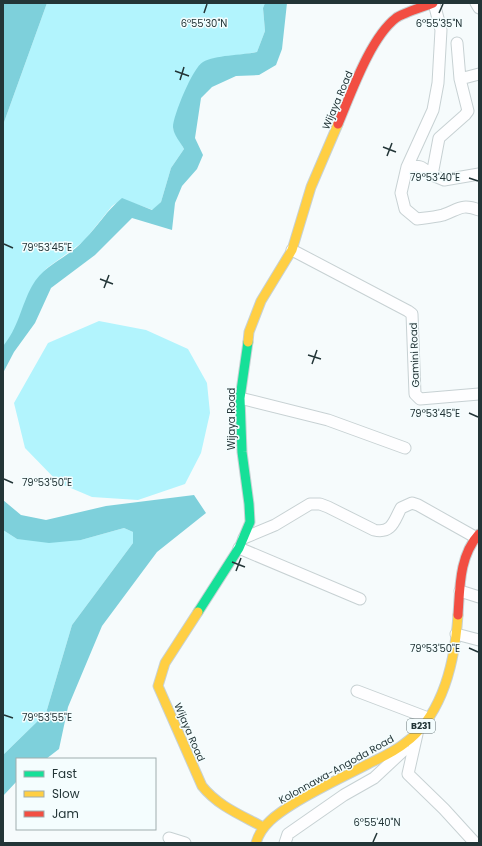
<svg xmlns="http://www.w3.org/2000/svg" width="482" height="846" viewBox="0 0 482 846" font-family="Poppins,sans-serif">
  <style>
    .green { fill: #b2f4fd }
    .water { fill: #7ed0db }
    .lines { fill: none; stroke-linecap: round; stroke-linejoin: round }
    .street-casing { stroke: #c7d1d3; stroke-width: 13 }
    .fast-casing { stroke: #c7d1d3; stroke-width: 11 }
    .slow-casing { stroke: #c7d1d3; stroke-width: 11 }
    .jam-casing { stroke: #c7d1d3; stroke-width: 11 }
    .street { stroke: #fefeff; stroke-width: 11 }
    .fast { stroke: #16e098; stroke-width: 9 }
    .slow { stroke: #ffcf43; stroke-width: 9 }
    .jam { stroke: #f24e42; stroke-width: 9 }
    .ticks { fill: none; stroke: #233537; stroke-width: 1.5 }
    .labels { text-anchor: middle; stroke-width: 3; stroke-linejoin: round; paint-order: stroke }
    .shield { fill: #f4fdfe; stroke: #627173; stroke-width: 1 }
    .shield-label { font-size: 9px; font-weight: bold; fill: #233537 }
    .street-label { font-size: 10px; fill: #233537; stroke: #f4fdfe }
    .ticks-label { font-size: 10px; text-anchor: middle; fill: #233537; stroke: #f4fdfe; stroke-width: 3; stroke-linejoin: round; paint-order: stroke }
  </style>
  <rect width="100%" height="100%" fill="#f6fbfc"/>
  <!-- green -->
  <path class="green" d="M 47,3 L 265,3 L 263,8 L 265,31 L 257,52 L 213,59 L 173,129 L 184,149 L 171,168 L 161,202 L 153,210 L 122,199 L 112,206 L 84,241 L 47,268 L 33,285 L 11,338 L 3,346 L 3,125 Z
    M 99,321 L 146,330 L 188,349 L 207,383 L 210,413 L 201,453 L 185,484 L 138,500 L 92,497 L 59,483 L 25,448 L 14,403 L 48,343 Z
    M 124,528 L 133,532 L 133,543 L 72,625 L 46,713 L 3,755 L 3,530 L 17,539 L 81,540 Z"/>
  <!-- water -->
  <path class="water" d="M 3,3 L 47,3 L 3,125 Z
    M 265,3 L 287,3 L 282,49 L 276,65 L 259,75 L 236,76 L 212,87 L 201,98 L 195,138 L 203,155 L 197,169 L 182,186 L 175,203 L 172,230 L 132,218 L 95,255 L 51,288 L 35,323 L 14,352 L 3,373 L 3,346 C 18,329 21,306 32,286 C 44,264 70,257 85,239 C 98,226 107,210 122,198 L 152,210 L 161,202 L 171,168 L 184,149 C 181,143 173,134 173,127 C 173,116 193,67 203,62 C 215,55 243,55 257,52 L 265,31 L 263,8 Z
    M 194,495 L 206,513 L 157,552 L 102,626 L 68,707 L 59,749 L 46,759 L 17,759 L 17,781 L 3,796 L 3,755 L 46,713 L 72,625 L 133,543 L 133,532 L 124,528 L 81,540 L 49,543 L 17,539 L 3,530 L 3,500 L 21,515 L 46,520 L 106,506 Z"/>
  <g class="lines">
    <!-- street casing -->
    <g class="street-casing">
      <path id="street" d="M 434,3 L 441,30 L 438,83 L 433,110 L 407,167 L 401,193 L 405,209 L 417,219 C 425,218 435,217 443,215 C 458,210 461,203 479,210
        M 476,3 L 479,8
        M 457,43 L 460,79 L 468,111 L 465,115 L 439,138 L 432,175 L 444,180 L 479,174
        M 460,79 L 479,74
        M 407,167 C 420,165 421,166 432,175
        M 292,250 L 408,311 L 412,314 L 415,394 L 420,399 L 479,394
        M 240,398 L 328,420 L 405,448
        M 244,538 L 275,525 L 310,504 L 320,504 L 328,507 L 374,530 C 392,534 394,521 401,508 L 412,503 L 418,505 L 475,537
        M 239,548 L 360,599
        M 460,591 L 479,597
        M 456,634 L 479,640
        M 357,691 L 428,718
        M 417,734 L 408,774 L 444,809 L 475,843
        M 169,838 L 185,843
        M 285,843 L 288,834 L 344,795 L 374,778 L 404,750"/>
    </g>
    <!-- fast casing -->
    <g class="fast-casing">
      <path id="fast" d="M 198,612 L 239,548 L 250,522 L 249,504 L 242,452 L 240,398 L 248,342"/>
    </g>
    <!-- slow casing -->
    <g class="slow-casing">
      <path id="slow" d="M 248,342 L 249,332 L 261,301 L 292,250 L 311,187 L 338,124
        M 198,612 L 165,663 L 158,686 L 202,786 C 218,806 241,815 263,827
        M 256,843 C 261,825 277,814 293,804 C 317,789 343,777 368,764 C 380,758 394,752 405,743 C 443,715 455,660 458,615"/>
    </g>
    <!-- jam casing -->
    <g class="jam-casing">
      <path id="jam" d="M 338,124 C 351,94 370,38 396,18 C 403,13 423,7 433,3
        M 458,615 C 460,587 459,556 479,534"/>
    </g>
    <!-- street -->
    <use href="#street" class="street"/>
    <!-- fast -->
    <use href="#fast" class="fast"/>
    <!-- slow -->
    <use href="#slow" class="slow"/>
    <!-- jam -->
    <use href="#jam" class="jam"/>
  </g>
  <!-- ticks -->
  <path class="ticks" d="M 204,13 L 207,4M 439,13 L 443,4M 175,71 L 189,76M 180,80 L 184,67M 383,147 L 396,152M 387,156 L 392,143M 469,178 L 478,181M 4,244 L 13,248M 100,279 L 113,284M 104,288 L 109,275M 308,355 L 321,359M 312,364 L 317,350M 469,413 L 478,417M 4,479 L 13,483M 232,562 L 245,567M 236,571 L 241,558M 469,648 L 478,652M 4,715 L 13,718M 373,842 L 377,833"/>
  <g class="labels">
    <!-- shield labels -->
    <rect class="shield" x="407" y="719" width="28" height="14" rx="3"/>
    <g class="shield-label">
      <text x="421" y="729">B231</text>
    </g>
    <!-- street labels -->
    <g class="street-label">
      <text transform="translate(337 100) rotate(-67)" y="4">Wijaya Road</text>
      <text transform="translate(414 355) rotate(-92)" y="4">Gamini Road</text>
      <text transform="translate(231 419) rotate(-90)" y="4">Wijaya Road</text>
      <text transform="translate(190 732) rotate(67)" y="4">Wijaya Road</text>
      <text transform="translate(336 769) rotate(-29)" y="4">Kolonnawa-Angoda Road</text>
    </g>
  </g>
  <g class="ticks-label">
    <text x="204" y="27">6°55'30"N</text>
    <text x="439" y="27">6°55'35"N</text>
    <text x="435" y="181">79°53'40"E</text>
    <text x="47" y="251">79°53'45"E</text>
    <text x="435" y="417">79°53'45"E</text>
    <text x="47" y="486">79°53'50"E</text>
    <text x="435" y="652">79°53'50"E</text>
    <text x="47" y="721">79°53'55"E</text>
    <text x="377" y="826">6°55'40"N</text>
  </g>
  <!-- border -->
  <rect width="482" height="846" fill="none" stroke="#233537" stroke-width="8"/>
  <!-- legend -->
  <rect x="16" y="758" width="140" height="72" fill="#f4fdfe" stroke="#a0adae"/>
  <rect x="24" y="771" width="20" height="6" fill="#16e098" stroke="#a0adae"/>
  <text x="52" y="778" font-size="12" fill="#233537">Fast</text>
  <rect x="24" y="791" width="20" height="6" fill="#ffcf43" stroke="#a0adae"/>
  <text x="52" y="798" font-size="12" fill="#233537">Slow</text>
  <rect x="24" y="811" width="20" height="6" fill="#f24e42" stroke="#a0adae"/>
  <text x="52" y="818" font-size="12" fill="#233537">Jam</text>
</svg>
